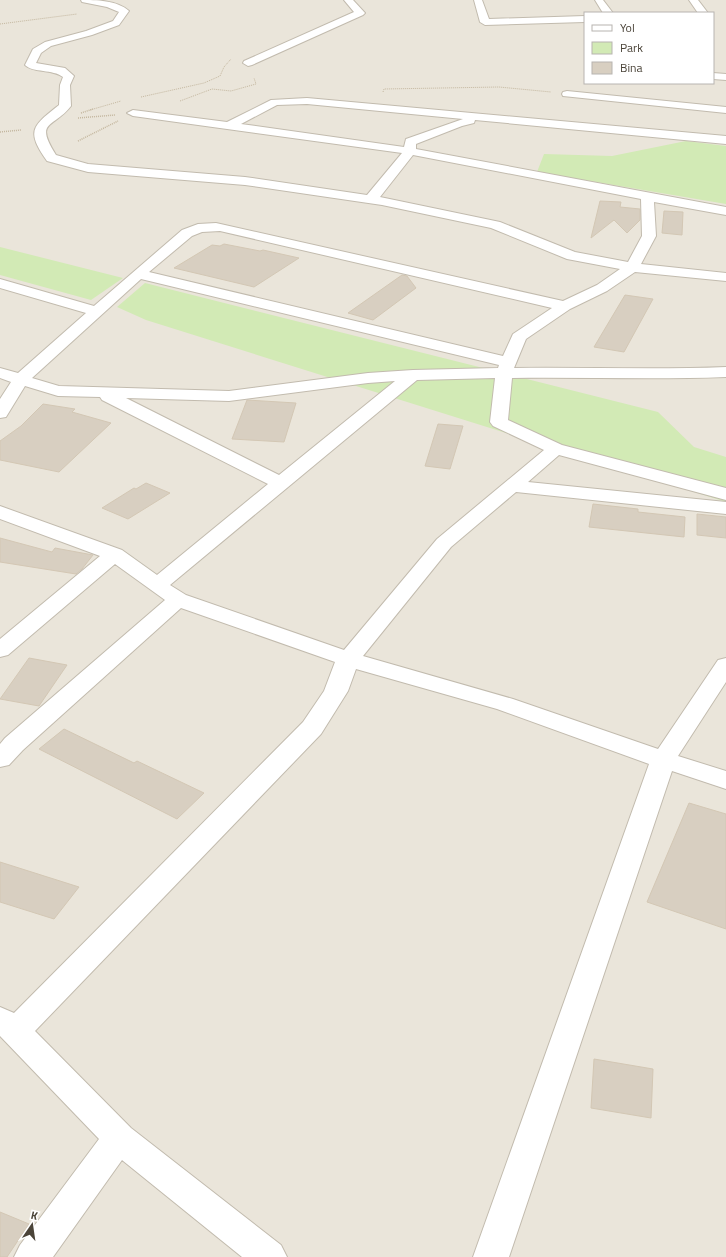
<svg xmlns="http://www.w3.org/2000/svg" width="726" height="1257" viewBox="0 0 726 1257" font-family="'Titillium Web',sans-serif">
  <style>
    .residential { fill: #eae5da; fill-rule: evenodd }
    .green { fill: #d2eab5 }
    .building { fill: #d8cfc1; stroke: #d3c7b4 }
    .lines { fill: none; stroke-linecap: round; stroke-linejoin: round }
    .minor-casing { stroke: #c2bbae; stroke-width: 2 }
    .path-far1 { stroke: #c4b79f; stroke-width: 1; stroke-dasharray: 1 1; stroke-linecap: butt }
    .path { stroke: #c4b79f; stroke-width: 1.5; stroke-dasharray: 1 1; stroke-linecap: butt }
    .minor { fill: #fff; fill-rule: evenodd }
  </style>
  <rect width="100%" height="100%" fill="#f6f3ec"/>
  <!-- residential -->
  <path class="residential" d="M 0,0 L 726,0 L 726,1257 L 0,1257 ZM 585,13 L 713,13 L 713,83 L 585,83 Z"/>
  <!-- green -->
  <path class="green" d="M 686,141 L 726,146 L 726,204 L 537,172 L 544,154 L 612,156 Z
    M 0,247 L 123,278 L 91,300 L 0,275 Z
    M 145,283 L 658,412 L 694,447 L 726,457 L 726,502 L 146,320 L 117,307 Z"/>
  <!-- building -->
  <path class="building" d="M 600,201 L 621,202 L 620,207 L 640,209 L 640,220 L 627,233 L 614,220 L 591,238 Z
    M 664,211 L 683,212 L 682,235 L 662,233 Z
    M 224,244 L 260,251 L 263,250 L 299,258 L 254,287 L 174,268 L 212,245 L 220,246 Z
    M 402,275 L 407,276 L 416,288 L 373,320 L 348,313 Z
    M 625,295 L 653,299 L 624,352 L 594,347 Z
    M 247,400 L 296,403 L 284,442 L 232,439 Z
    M 43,404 L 75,409 L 72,412 L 111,423 L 59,472 L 0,460 L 0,441 L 21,426 Z
    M 438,424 L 463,426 L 450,469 L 425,466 Z
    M 146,483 L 170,493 L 128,519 L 102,508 L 134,488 L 136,489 Z
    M 593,504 L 638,509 L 638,512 L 685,517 L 684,537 L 589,527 Z
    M 697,514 L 726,517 L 726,538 L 697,535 Z
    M 0,538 L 52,552 L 55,548 L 93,555 L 82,569 L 76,574 L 0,562 Z
    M 29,658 L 67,665 L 39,706 L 0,699 Z
    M 64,729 L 134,763 L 137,761 L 204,793 L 177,819 L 39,749 Z
    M 689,803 L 726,814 L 726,929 L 647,902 Z
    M 0,862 L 79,887 L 54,919 L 0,902 Z
    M 594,1059 L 653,1069 L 651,1118 L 591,1108 Z
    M 0,1212 L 29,1224 L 7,1257 L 0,1257 Z"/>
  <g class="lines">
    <!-- minor casing -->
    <g class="minor-casing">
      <path id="minor" d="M 81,0 C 96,0 117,0 129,11 L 119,25 L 92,35 L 51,46 L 41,53 L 36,63 L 65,68 L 74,76 L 70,85 L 71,106 C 53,129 34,120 56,155 L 88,164 L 245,177 L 367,195 L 402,153 L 133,116 L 127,113 L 133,110 L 227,122 L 271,100 L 307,98 L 726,136 L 726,144 L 475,120 L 474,123 L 462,126 L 416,144 L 416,149 L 726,207 L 726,215 L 654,202 L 656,236 L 641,264 L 726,273 L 726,281 L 635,272 L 607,291 L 570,309 L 526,339 L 514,368 C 585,367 655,370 726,367 L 726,377 C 655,380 583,377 512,378 L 508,420 L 562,445 L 726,488 L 726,500 L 559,455 L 528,482 L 726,502 L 726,514 L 516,492 L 451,547 L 363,656 L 513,699 L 658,749 L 718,660 L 726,658 L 726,682 L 678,756 L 726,771 L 726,789 L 672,771 L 509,1257 L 473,1257 L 649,764 L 497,709 L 356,669 L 348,691 L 321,734 L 35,1031 L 131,1128 L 281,1245 L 287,1257 L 242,1257 L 122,1160 L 53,1257 L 14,1257 L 20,1245 L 99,1139 L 0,1036 L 0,1007 L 14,1013 L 303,722 L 324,691 L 335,662 L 181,608 L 23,750 L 9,765 L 0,767 L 0,744 L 5,738 L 165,600 L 115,564 L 8,655 L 0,657 L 0,639 L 100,556 L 0,519 L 0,506 L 122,550 L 157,575 L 268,484 L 102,400 L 100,397 L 58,396 L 25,386 L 6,417 L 0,418 L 0,399 L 11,382 L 0,378 L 0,368 L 18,373 L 86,313 L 0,288 L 0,279 L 94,306 L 182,230 L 198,224 L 216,223 L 563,301 L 597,285 L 620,269 L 567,259 L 491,228 L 382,205 L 245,185 L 88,172 L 47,161 C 25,130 33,126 59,105 L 60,85 L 63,77 C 53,69 33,73 25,65 L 33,49 L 45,42 L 86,31 L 113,21 L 119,12 L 107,7 L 82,2 ZM 307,104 L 463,119 L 406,139 L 404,147 L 241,124 L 277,105 ZM 413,155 L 641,199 L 642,236 L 628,262 L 575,252 L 500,222 L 380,197 ZM 220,231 L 552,308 L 513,334 L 503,356 L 149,272 L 192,236 L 202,232 ZM 141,279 L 499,365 L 498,368 L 413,370 L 368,373 L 229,391 L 59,386 L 32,378 ZM 495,378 L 490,422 L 493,426 L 544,450 L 437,539 L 344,650 L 186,595 L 170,585 L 417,380 ZM 395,381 L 279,475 L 126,398 L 229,401 L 368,383 Z
        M 344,0 L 353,0 L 365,13 L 363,15 L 252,65 L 248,66 L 243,63 L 244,61 L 354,12 Z
        M 474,0 L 482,0 L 489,19 L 585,16 L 585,22 L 485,25 L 480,22 Z
        M 595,0 L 603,0 L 613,13 L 603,13 Z
        M 689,0 L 698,0 L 708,13 L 698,13 Z
        M 713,73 L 726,74 L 726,80 L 713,79 Z
        M 567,91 L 726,107 L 726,113 L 563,96 L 562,94 L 563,92 Z"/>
    </g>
    <!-- path-far1 -->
    <path class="path-far1" d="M 0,24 L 77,14
      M 383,92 L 384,89 L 499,87 L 551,92
      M 141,97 L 204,83 L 220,76 L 224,67 L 231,59
      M 180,101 L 212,89 L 231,91 L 256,84 L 254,78
      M 90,110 L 121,101"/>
    <!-- path -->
    <path class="path" d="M 81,113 L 93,109
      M 78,118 L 115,115
      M 0,132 L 21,130
      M 78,141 L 118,121"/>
    <!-- minor -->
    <use href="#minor" class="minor"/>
  </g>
  <!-- legend -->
  <rect x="584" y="12" width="130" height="72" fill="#ffffff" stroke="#b7b4b0"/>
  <rect x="592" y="25" width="20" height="6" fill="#ffffff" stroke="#b7b4b0"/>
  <text x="620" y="32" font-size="12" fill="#4b4439">Yol</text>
  <rect x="592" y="42" width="20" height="12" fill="#d2eab5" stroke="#b7b4b0"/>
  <text x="620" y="52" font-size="12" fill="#4b4439">Park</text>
  <rect x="592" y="62" width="20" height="12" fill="#d8cfc1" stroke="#b7b4b0"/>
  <text x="620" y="72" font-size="12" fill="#4b4439">Bina</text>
  <!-- north arrow -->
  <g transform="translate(32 1225) rotate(13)" stroke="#ffffff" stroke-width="3" paint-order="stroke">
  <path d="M0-3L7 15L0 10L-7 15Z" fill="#4b4439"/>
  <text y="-6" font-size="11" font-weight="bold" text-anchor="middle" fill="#4b4439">K</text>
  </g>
</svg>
